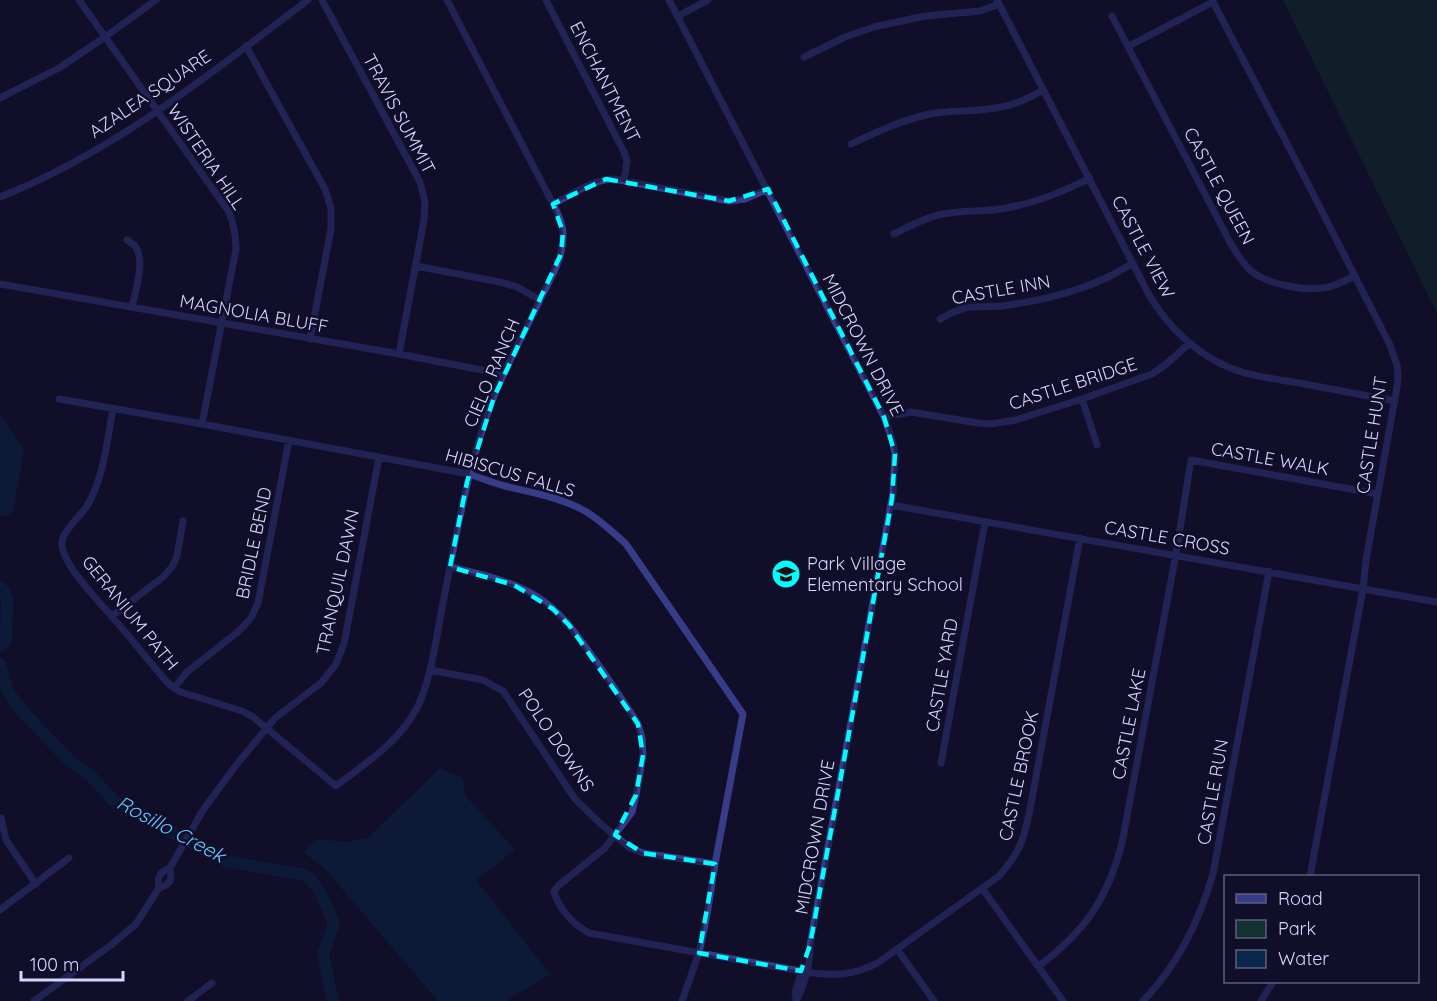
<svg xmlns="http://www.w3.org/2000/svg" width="1437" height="1001" viewBox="0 0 1437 1001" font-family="Quicksand,sans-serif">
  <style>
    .green { fill: #11322e }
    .water { fill: #0a284b }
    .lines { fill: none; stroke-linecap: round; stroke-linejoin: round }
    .river { stroke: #0a284b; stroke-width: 12 }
    .minor { stroke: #373c89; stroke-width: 7 }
    .marked { fill: none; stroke: #01feff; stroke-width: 4.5; stroke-dasharray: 12 8; stroke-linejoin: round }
    .labels { text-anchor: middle; stroke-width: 5; stroke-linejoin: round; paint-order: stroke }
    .street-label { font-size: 18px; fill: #d6d5ff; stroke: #100e28 }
    .poi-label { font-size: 18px; fill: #d6d5ff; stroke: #100e28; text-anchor: start }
    .water-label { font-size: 20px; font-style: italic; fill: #63c6ff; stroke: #100e28 }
  </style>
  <rect width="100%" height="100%" fill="#100e28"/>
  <!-- green -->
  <path class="green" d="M 1283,0 L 1437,0 L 1437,313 Z"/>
  <!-- water -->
  <path class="water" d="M 0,415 L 24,450 L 13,512 L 6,516 L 0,516 Z
    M 440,768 L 463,778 L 465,795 L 515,850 L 476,880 L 550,974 L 509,999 L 508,1001 L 438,1001 L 326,870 L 304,852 L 317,839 L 347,842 L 368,838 Z"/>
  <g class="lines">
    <!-- river -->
    <path class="river" d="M 0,587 L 4,591 L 7,598 L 6,640 L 0,647
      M 0,664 L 7,690 L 22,711 L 71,762 L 90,775 L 116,803 L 135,813 L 140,813 L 171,832 L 226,861 L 304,875 L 309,878 L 319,890 L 333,921 L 333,927 L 323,954 L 333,1001"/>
    <!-- minor -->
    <path class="minor" d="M 79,0 L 229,212 C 234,225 236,235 236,249 L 202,424
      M 322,0 L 420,182 L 425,202 L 424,220 L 399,354
      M 546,0 L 624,152 L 627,161 L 624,181
      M 669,0 L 884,417 L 892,439 L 895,454 L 893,493 L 810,945 C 811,962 804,987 796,1001
      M 997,0 L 1148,293 C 1169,330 1203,361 1245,373 C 1263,378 1282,380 1299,383 C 1331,389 1363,395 1395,401
      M 1212,0 L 1306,180 L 1390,345 L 1397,365 L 1398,377 L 1397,387 L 1366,560 L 1363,589 L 1310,876
      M 678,16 L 708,0
      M 1112,16 L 1231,244 C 1237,254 1242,263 1251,271 C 1267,284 1303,291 1323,288 C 1335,287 1344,281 1354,276
      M 246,46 L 325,189 L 331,208 L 331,229 L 310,339
      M 1129,46 L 1213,2
      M 804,57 L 845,37 L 874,27 L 925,16 L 980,11 L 999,4
      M 0,98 L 59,68 L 105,37 L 156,0
      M 851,144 C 877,132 902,120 930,114 C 951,110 974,112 995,108 C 1012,106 1028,99 1043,90
      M 0,197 C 114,152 211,73 308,0
      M 553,204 C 573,194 591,180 614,179 L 729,201 L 745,199 L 768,189
      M 894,234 C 912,225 930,215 950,213 C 969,210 988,212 1006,208 C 1036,203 1063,192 1090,178
      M 127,240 C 130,242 133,244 135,246 C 146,260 135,292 132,307
      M 416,266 L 500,282 L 517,287 L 540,300
      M 0,284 L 399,354 L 492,372 L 503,376
      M 940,319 C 948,315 956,310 965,308 C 977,306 990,307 1002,306 C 1048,300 1095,288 1133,263
      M 59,399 L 202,424 L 469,474 C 481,478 493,483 505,486 C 533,493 560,497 585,511 C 600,520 613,532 626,544 L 743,714 L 715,864 L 707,915 L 699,953 L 682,1001
      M 1082,399 L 1097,445
      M 113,409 C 107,441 104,477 87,506 C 81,516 62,531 62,543 C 61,564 100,602 113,618 C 131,638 148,660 166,681 L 174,688 L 181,692 L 242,711 L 253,717 L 336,786 C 366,763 399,742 417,708 C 432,678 437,631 444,598 C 457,530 469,461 494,396 C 507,364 524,333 539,302 C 549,280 564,259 563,234 C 563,224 558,214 553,204 L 447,0
      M 884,417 L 911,412 L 978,423 L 990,424 L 1016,420 L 1082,399 L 1152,374 L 1165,365 L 1190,343
      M 891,505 L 1437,602
      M 450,567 C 480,574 509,580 536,596 C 564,613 581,641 600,667 C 613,686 626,705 638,724 L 642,738 L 643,755 L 636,795 L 632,812 L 605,848 L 559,885 L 554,891 C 557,907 574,925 589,933 L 806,972 C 833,976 854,976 879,962 L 999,876 C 1020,852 1024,840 1030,809 L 1080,538
      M 112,616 L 163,577 L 172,567 L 177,556 L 183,521
      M 430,670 L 483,680 L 503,691 L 575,799 L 602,825 L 630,848 L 643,853 L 715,864
      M 174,688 L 187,672 L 239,631 L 251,618 L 258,603 L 289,440
      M 941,763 L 985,522
      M 1,818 L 6,840 L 36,884
      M 159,888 C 157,877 159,872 170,868 L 203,810 L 237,764 L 275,718 L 321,683 L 336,664 L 344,644 L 379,457
      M 982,888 L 1063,1001
      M 0,910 L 69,858
      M 897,949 L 934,1001
      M 1039,966 C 1085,931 1107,900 1122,843 L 1176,554 L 1191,460 L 1378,494
      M 796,999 L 795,993 L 802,970
      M 34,1001 L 111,945 L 136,924 L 159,888 L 166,885 L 170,881 L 171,876 L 170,868
      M 188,1001 L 212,983
      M 1143,1001 C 1178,965 1199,922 1213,874 L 1269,571
      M 1261,1001 L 1273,982"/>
  </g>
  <!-- marked area -->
  <path d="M0 0H1437V1001H0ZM 606,179 L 729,201 L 768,189 L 884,417 L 895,454 L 892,499 L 810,945 L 801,971 L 699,953 L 715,864 L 643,853 L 615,835 L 636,795 L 643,755 L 638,724 L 569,625 L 553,609 L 514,585 L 450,567 L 467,482 L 494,397 L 561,254 L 563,232 L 553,204 Z" fill="#100e28" fill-opacity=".55" fill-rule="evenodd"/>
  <path class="marked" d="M 606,179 L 729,201 L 768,189 L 884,417 L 895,454 L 892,499 L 810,945 L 801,971 L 699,953 L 715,864 L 643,853 L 615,835 L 636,795 L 643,755 L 638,724 L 569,625 L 553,609 L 514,585 L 450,567 L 467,482 L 494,397 L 561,254 L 563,232 L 553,204 Z"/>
  <!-- icons -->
  <defs>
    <g id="school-disc" transform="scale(1.5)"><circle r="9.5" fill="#01feff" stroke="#100e28"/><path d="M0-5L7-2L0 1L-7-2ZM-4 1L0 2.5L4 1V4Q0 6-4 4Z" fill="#111"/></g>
  </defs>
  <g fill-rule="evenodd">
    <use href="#school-disc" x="786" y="574"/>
  </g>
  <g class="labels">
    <!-- street labels -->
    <g class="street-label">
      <text transform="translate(605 82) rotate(63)" y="6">ENCHANTMENT</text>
      <text transform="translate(150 94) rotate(-34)" y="6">AZALEA SQUARE</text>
      <text transform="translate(399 114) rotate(62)" y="6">TRAVIS SUMMIT</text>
      <text transform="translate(206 157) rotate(56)" y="6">WISTERIA HILL</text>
      <text transform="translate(1219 186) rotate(62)" y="6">CASTLE QUEEN</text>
      <text transform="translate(1143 247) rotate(62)" y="6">CASTLE VIEW</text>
      <text transform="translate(1001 290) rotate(-10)" y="6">CASTLE INN</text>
      <text transform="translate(254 314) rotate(10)" y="6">MAGNOLIA BLUFF</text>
      <text transform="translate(863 345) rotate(63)" y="6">MIDCROWN DRIVE</text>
      <text transform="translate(492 373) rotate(-67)" y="6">CIELO RANCH</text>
      <text transform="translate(1073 384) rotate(-18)" y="6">CASTLE BRIDGE</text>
      <text transform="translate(1372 435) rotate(-81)" y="6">CASTLE HUNT</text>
      <text transform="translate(1270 459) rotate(10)" y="6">CASTLE WALK</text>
      <text transform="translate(510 473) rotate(16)" y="6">HIBISCUS FALLS</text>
      <text transform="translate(1167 538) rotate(10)" y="6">CASTLE CROSS</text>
      <text transform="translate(254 543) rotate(-78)" y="6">BRIDLE BEND</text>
      <text transform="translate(338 582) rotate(-78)" y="6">TRANQUIL DAWN</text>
      <text transform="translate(130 613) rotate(51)" y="6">GERANIUM PATH</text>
      <text transform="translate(942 675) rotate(-80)" y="6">CASTLE YARD</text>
      <text transform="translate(1129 724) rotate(-79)" y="6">CASTLE LAKE</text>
      <text transform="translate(556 740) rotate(56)" y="6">POLO DOWNS</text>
      <text transform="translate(1019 776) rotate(-78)" y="6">CASTLE BROOK</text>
      <text transform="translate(1213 792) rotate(-80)" y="6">CASTLE RUN</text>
      <text transform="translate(815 837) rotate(-80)" y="6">MIDCROWN DRIVE</text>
    </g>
    <!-- poi labels -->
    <g class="poi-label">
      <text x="807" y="570">Park Village<tspan x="807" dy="21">Elementary School</tspan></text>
    </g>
    <!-- water labels -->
    <g class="water-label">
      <text transform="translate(171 829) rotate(28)" y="7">Rosillo Creek</text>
    </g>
  </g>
  <!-- legend -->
  <rect x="1224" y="875" width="195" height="108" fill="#100e28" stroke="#5f5e7e" stroke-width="1.5"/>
  <rect x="1236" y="894" width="30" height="9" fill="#373c89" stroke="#5f5e7e" stroke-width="1.5"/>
  <text x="1278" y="905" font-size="18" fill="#d6d5ff">Road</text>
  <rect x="1236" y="920" width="30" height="18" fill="#11322e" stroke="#5f5e7e" stroke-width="1.5"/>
  <text x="1278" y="935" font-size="18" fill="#d6d5ff">Park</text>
  <rect x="1236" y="950" width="30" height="18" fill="#0a284b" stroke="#5f5e7e" stroke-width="1.5"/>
  <text x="1278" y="965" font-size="18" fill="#d6d5ff">Water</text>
  <!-- scale -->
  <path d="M21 971v9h102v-9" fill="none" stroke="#d6d5ff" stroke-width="3"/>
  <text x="30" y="971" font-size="18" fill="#d6d5ff" stroke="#100e28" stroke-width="4.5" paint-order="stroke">100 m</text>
</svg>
